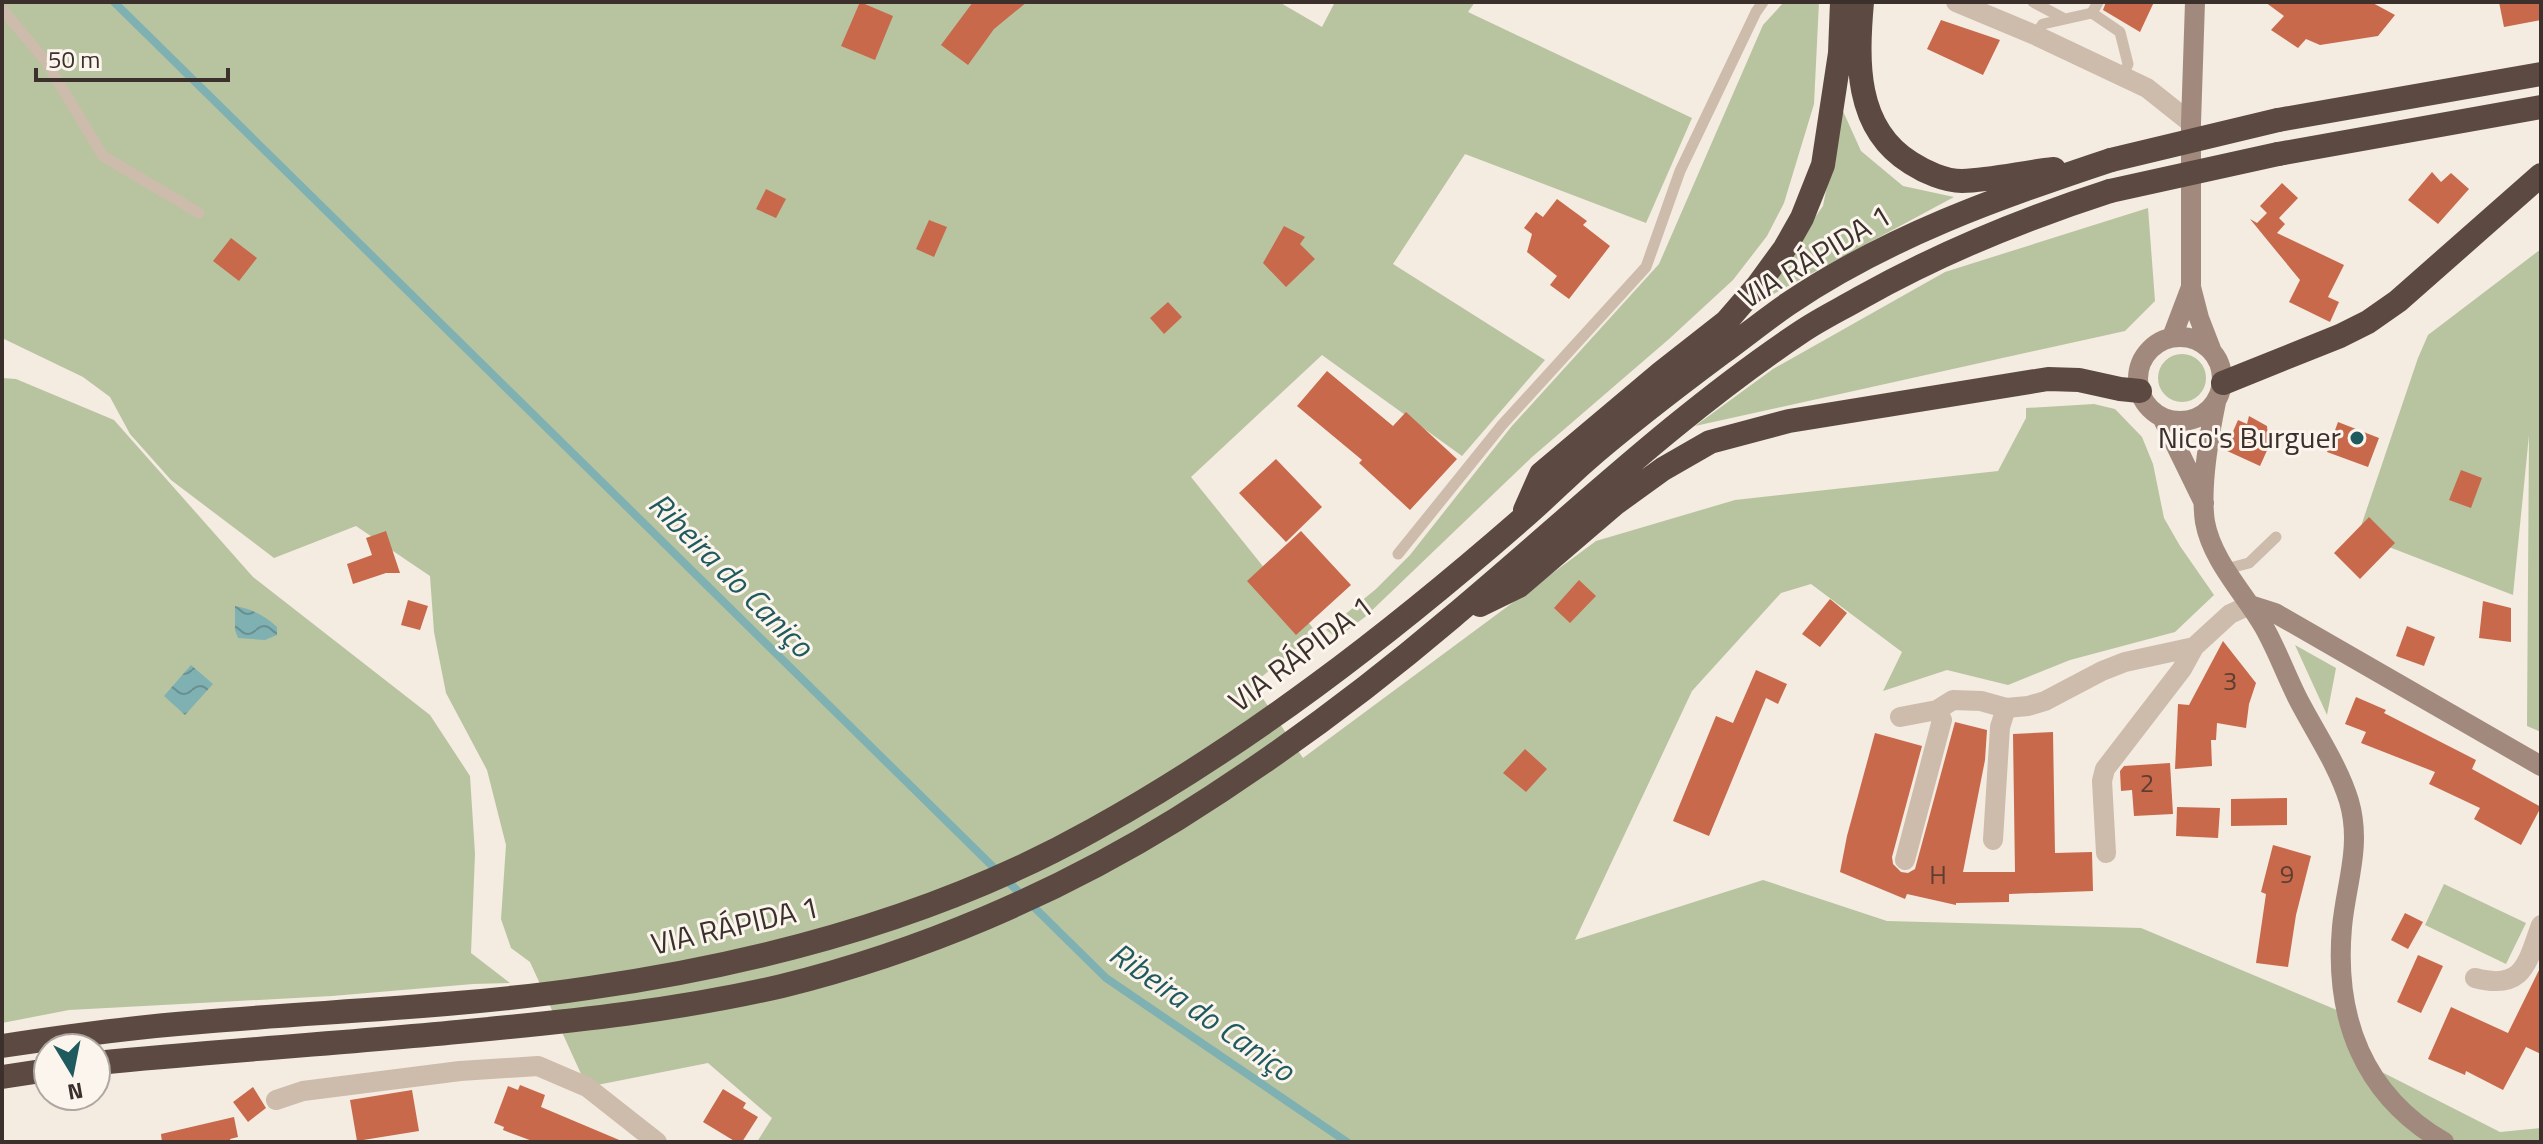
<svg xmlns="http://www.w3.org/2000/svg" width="2543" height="1144" viewBox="0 0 2543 1144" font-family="'Titillium Web',sans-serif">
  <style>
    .grass { fill: #b8c4a0 }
    .water { fill: url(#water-waves) }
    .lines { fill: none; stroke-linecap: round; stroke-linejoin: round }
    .stream { stroke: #7fb0b2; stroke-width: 8 }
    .building { fill: #c8694b }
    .lane { stroke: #cdbbac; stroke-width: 11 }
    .street { stroke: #cdbbac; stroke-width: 20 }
    .secondary { stroke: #a18a7d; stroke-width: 20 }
    .highway { stroke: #5c4a42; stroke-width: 24 }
    .highway-bridge { stroke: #5c4a42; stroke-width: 24 }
    .poi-dot { fill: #1f5a5e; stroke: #fbf5ee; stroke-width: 3 }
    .labels { text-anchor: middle; stroke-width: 6; stroke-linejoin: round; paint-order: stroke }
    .number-label { font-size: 26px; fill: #5e3e33 }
    .street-label { font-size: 30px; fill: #3b302b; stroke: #fbf5ee }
    .poi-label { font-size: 30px; fill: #3b302b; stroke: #fbf5ee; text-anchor: end }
    .water-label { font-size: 32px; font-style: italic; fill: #1f5a5e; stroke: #fbf5ee }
  </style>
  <defs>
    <pattern id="water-waves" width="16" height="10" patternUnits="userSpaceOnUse" patternTransform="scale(2)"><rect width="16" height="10" fill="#7fb0b2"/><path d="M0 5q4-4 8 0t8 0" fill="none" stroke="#699091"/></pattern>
  </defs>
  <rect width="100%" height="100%" fill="#f4ebe1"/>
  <!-- grass -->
  <path class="grass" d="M 2,2 L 1279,2 L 1322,27 L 1335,2 L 1475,2 L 1468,12 L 1692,118 L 1646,223 L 1465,154 L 1393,264 L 1545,360 L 1462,456 L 1322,355 L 1191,477 L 1316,632 L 1253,684 L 1303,758 L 1596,541 L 1735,500 L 1998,471 L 2026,418 L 2026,408 L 2094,404 L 2115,409 L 2142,437 L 2153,464 L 2164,518 L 2180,546 L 2214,595 L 2175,632 L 2070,660 L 2008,685 L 1947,670 L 1883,691 L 1902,652 L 1811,584 L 1781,593 L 1692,691 L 1575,940 L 1763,880 L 1887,921 L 2141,928 L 2344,1013 L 2368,1065 L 2500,1132 L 2541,1128 L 2541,1142 L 757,1142 L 772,1118 L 708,1063 L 587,1087 L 530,962 L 511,948 L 501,919 L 506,845 L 487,770 L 446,693 L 434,632 L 430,576 L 356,526 L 274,558 L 171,480 L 130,434 L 110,397 L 83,377 L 2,338 Z
    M 1784,2 L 1819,2 L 1814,104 L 1784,203 L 1767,236 L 1733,280 L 1669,339 L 1532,457 L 1365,617 L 1337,638 L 1326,630 L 1376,589 L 1410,555 L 1511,427 L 1659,264 L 1763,25 Z
    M 1842,109 L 1861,151 L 1903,186 L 1954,197 L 1753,305 L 1823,206 Z
    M 2148,208 L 2155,301 L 2125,331 L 1695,426 L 1773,369 L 1945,272 Z
    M 2541,249 L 2541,732 L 2527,726 L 2529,435 L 2513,595 L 2358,535 L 2418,358 L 2428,335 Z
    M2158 378a24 24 0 1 1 48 0a24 24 0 1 1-48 0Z
    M 2,378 L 16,379 L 114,420 L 253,577 L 430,715 L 470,776 L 475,854 L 471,953 L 510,983 L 473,984 L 332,996 L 69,1010 L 2,1023 Z
    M 2295,645 L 2336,668 L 2327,715 Z
    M 2444,884 L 2526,923 L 2506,964 L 2425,925 Z"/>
  <!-- water -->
  <path class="water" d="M 235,606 C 252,609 264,615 277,627 L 277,635 L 265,640 L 238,638 L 235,630 Z
    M 191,665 L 213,684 L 185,715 L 164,696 Z"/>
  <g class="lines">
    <!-- stream -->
    <path class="stream" d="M 114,2 L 1106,978 L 1347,1142"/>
  </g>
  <!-- building -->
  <path class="building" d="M 860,2 L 893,16 L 875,60 L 841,46 Z
    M 973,2 L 1027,2 L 994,29 L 968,65 L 941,45 Z
    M 2106,2 L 2154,2 L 2140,32 L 2103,10 Z
    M 2265,2 L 2371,2 L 2395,15 L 2378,36 L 2320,45 L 2306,39 L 2298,48 L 2271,30 L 2284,16 Z
    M 2499,2 L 2541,2 L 2541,20 L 2504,27 Z
    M 1941,20 L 2000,40 L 1983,75 L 1927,49 Z
    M 2432,172 L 2441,182 L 2451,173 L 2469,189 L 2438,224 L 2408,200 Z
    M 2282,183 L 2298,198 L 2279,218 L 2285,224 L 2277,233 L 2344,265 L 2328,297 L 2339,302 L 2330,322 L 2289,302 L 2300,280 L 2250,219 L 2257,223 L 2267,213 L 2260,206 Z
    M 766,189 L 786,199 L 776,218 L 756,209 Z
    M 1557,199 L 1587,221 L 1583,225 L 1610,246 L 1569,299 L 1550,285 L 1557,276 L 1527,252 L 1532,234 L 1524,228 L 1536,212 L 1543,217 Z
    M 929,220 L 947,227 L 934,257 L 916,249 Z
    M 1284,226 L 1305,237 L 1300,244 L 1315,259 L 1286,287 L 1263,263 Z
    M 231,238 L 257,258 L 239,281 L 213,261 Z
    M 1168,302 L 1182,317 L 1164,334 L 1150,318 Z
    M 1327,371 L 1393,426 L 1406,412 L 1457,459 L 1410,510 L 1359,463 L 1362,460 L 1297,406 Z
    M 2249,416 L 2267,426 L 2269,446 L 2260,466 L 2225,450 L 2238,420 L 2247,424 Z
    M 2338,422 L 2379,438 L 2368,467 L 2327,452 Z
    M 1276,459 L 1322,507 L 1286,542 L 1239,493 Z
    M 2461,470 L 2482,478 L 2471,508 L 2449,500 Z
    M 2369,517 L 2395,543 L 2360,579 L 2334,553 Z
    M 386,531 L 400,573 L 386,573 L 353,584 L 347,564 L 372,555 L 366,538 Z
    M 1301,531 L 1351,585 L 1296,635 L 1247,581 Z
    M 1579,580 L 1596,596 L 1570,623 L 1554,608 Z
    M 1830,599 L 1847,613 L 1820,647 L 1802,634 Z
    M 408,600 L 428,606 L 420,630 L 401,625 Z
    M 2483,601 L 2511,608 L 2511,642 L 2479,638 Z
    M 2407,626 L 2435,637 L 2424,666 L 2396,656 Z
    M 2223,641 L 2256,683 L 2249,704 L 2246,728 L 2217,723 L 2216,740 L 2211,740 L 2212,766 L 2175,769 L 2178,704 L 2189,705 Z
    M 1756,670 L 1787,684 L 1778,704 L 1766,698 L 1709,836 L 1673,821 L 1716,716 L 1733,723 Z
    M 2356,697 L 2386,710 L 2384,713 L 2476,760 L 2472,769 L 2541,807 L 2521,845 L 2474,819 L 2480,808 L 2429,784 L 2435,772 L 2361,743 L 2366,732 L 2345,724 Z
    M 1955,722 L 1987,730 L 1985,760 L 1963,872 L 2015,872 L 2013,734 L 2053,732 L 2055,853 L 2092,852 L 2093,891 L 2009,894 L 2009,902 L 1956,903 L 1956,905 L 1907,894 L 1905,899 L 1840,872 L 1847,836 L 1875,733 L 1922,746 L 1892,857 L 1893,864 L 1901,872 L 1908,873 L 1915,869 Z
    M 1525,749 L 1547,769 L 1526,792 L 1503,773 Z
    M 2170,763 L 2173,814 L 2134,816 L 2132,790 L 2121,791 L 2120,771 L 2124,766 Z
    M 2287,798 L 2287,825 L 2231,826 L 2231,799 Z
    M 2177,807 L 2220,808 L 2218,838 L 2176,836 Z
    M 2273,845 L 2311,856 L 2296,915 L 2288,967 L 2256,963 L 2266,894 L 2261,892 Z
    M 2405,913 L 2423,922 L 2408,949 L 2391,940 Z
    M 2418,955 L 2443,966 L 2421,1013 L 2397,1002 Z
    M 2541,966 L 2541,1054 L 2526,1047 L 2503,1090 L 2466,1071 L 2465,1075 L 2428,1059 L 2451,1007 L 2508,1033 Z
    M 520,1085 L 545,1095 L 541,1107 L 624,1142 L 535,1142 L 503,1130 L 504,1127 L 494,1123 L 508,1086 L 518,1090 Z
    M 253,1087 L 266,1108 L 248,1122 L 233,1102 Z
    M 723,1089 L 746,1103 L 743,1108 L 758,1117 L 742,1142 L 736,1142 L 703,1122 Z
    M 412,1090 L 419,1131 L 357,1141 L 350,1100 Z
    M 234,1117 L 238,1137 L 230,1139 L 231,1142 L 162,1142 L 161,1134 Z"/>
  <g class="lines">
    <!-- lane -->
    <path class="lane" d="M 2033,2 L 2063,18
      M 2098,2 L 2092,13 L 2120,32 L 2128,64 L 2123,76
      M 2,9 L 45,60 L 103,156 L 199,213
      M 2035,35 L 2043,24 L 2092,13
      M 1398,554 L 1502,425 L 1646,267 L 1680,171 L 1756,12 L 1763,2
      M 2226,569 L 2249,563 L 2276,537"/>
    <!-- street -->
    <path class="street" d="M 1956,2 L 2035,35 L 2147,88 L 2191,123
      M 1900,717 L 1937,710 L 1953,700 L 1981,701 L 2006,708 L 2028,706 L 2045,701 L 2102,671 L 2125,662 L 2194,647
      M 1993,840 L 2000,727 L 2006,708
      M 2106,853 L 2102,781 L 2105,769 L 2182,669 L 2194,647 L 2230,614 L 2250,605
      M 1905,860 L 1942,720 L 1937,710
      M 2475,978 C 2524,991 2527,963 2541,925
      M 276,1100 L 303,1091 L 460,1071 L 538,1066 L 587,1087 L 657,1142"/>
    <!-- secondary -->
    <path class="secondary" d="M 2195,2 L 2191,123 L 2191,287 L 2199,318 L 2211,349
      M2138 379a42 42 0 1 1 84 0a42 42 0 1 1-84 0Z
      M 2172,337 L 2191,287
      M 2216,402 C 2209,436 2200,489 2205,522 C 2212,561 2245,594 2264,627 C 2277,650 2286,675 2298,699 C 2315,732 2338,765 2349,801 C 2362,846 2346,883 2342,927 C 2334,1018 2363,1095 2444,1142
      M 2162,417 L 2204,503
      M 2250,605 L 2275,613 L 2541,766"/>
    <!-- highway -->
    <path class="highway" d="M 1862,2 C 1857,60 1854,128 1911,163 C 1925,172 1945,181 1962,181 C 1993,180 2024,172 2054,169
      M 2278,120 L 2541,74
      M 2278,154 L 2541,107
      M 2223,383 L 2340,336 L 2368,322 L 2398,301 L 2541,175
      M 1525,510 L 1541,474 L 1661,373 L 1726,322 L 1758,285 L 1785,248 L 1802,218 L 1823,165 L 1840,53 L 1842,2
      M 1480,605 L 1519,586 L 1616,503 L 1663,469 L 1710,442 L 1789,421 L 2048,379 L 2079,380 L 2120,389 L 2140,391
      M 2,1046 C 68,1036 134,1027 201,1022 C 330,1011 461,1007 589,988 C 764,963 938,917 1093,830 C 1248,744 1389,635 1522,519 C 1543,501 1563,481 1583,463 C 1628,424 1675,388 1722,353 C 1744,337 1766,319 1788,304 C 1887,237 1999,197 2111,160
      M 96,1063 C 220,1051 344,1043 468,1031 C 574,1021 679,1010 782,986 C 920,952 1056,894 1177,819 C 1273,759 1365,691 1451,618 C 1567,521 1675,416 1801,332 C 1820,319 1841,309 1860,298 C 1940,253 2023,219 2110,191
      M 2,1077 L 48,1070"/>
    <!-- highway-bridge -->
    <path class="highway-bridge" d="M 2111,160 L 2278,120
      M 2110,191 L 2278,154"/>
  </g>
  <!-- markers -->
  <circle class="poi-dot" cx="2357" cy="438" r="8"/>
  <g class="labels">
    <!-- number labels -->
    <g class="number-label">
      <text x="2230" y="690">3</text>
      <text x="2147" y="792">2</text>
      <text x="2287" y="883">9</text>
      <text x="1938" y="884">H</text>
    </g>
    <!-- street labels -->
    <g class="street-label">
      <text transform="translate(1815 257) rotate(-31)" y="10">VIA RÁPIDA 1</text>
      <text transform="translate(1301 654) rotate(-37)" y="10">VIA RÁPIDA 1</text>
      <text transform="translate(735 926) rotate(-13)" y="10">VIA RÁPIDA 1</text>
    </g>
    <!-- poi labels -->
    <g class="poi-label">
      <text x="2341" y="448">Nico's Burguer</text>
    </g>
    <!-- water labels -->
    <g class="water-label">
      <text transform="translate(731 575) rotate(45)" y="11">Ribeira do Caniço</text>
      <text transform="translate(1202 1012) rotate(35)" y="11">Ribeira do Caniço</text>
    </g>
  </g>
  <!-- border -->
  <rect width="2543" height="1144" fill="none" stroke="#3b302b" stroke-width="8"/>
  <!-- north arrow -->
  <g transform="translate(72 1072) rotate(170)"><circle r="38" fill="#fbf5ee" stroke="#aea6a0" stroke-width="2"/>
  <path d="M0-6L14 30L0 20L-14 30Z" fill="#1f5a5e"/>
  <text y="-12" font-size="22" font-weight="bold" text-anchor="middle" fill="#3b302b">N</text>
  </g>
  <!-- scale -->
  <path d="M36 68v12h192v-12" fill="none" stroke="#3b302b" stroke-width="4"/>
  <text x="48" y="68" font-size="24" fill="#3b302b" stroke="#fbf5ee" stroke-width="6" paint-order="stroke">50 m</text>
</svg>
